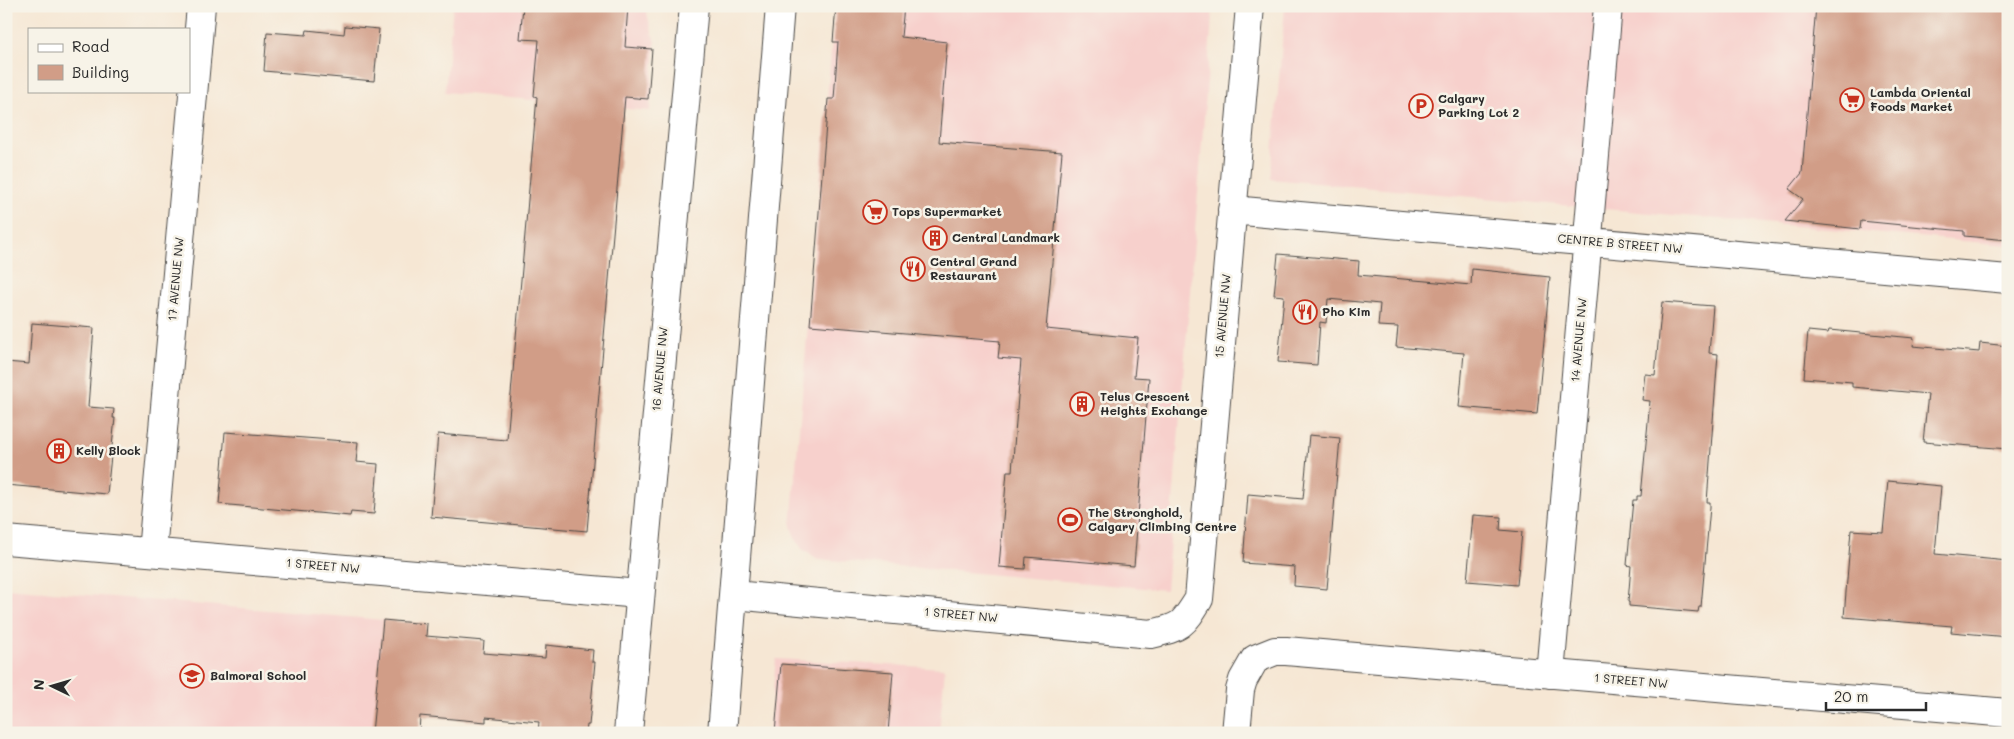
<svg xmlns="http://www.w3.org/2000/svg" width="2014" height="739" viewBox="0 0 2014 739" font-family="Mali,sans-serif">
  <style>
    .built { fill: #f7d0cc }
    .building { fill: #d19d87 }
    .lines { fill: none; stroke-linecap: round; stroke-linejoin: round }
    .minor-casing { stroke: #494744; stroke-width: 30 }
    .trunk-casing { stroke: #494744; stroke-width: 30 }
    .minor { stroke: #fff; stroke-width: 28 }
    .trunk { stroke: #fff; stroke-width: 28 }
    .labels { text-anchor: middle; stroke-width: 5; stroke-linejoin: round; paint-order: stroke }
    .poi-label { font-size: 12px; font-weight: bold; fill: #2b2b2b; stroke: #f7f3e8; text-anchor: start }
    .street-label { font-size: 12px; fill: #2b2b2b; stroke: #f7f3e8 }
  </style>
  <rect width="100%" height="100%" fill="#f7f3e8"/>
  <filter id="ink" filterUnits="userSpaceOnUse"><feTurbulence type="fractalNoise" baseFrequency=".02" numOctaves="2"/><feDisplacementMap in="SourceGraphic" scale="10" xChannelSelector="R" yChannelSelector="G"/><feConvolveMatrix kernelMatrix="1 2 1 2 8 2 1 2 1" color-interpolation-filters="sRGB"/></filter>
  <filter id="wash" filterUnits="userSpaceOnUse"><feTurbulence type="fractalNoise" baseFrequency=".0096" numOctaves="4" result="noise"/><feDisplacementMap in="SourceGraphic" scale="20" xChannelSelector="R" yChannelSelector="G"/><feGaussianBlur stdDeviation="1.12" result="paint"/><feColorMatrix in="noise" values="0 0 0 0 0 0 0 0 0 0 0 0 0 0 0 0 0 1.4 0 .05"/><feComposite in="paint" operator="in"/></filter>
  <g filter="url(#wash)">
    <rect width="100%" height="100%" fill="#f6e7d4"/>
    <!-- built -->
    <path class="built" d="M 453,6 L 645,6 L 655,43 L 650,111 L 445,92 Z
      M 835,6 L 1213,6 L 1166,590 L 818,559 L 802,549 L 795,538 L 791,526 Z
      M 1285,6 L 2008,6 L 2008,245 L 1271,179 Z
      M 6,588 L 383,620 L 372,733 L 6,733 Z
      M 776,659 L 945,668 L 939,733 L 769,733 Z"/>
    <g id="blocks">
      <!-- building -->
      <path class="building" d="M 523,6 L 628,6 L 625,47 L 652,49 L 648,99 L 625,97 L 587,531 L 431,517 L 438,434 L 507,440 L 537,97 L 534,96 L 539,40 L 520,39 Z
        M 836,6 L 904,6 L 901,37 L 947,42 L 939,142 L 1062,152 L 1046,329 L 1138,338 L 1134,377 L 1149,378 L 1134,566 L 1026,557 L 1025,569 L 999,567 L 1007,471 L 1012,471 L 1021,360 L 998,358 L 1000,341 L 810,325 L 828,99 L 834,99 L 838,42 L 833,42 Z
        M 1816,6 L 2008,6 L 2008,240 L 1964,236 L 1964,231 L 1861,221 L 1860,229 L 1785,221 L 1803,199 L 1789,189 L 1802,173 Z
        M 345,26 L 379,29 L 374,81 L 264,71 L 267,32 L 306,35 L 307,30 L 344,34 Z
        M 1278,254 L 1359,261 L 1358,275 L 1471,285 L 1472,269 L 1550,277 L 1537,414 L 1459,407 L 1464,353 L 1396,347 L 1398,327 L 1378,326 L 1380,304 L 1328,299 L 1326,323 L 1320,322 L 1317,365 L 1278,362 L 1284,296 L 1274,295 Z
        M 1662,302 L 1713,306 L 1709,353 L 1718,354 L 1707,502 L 1710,502 L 1710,507 L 1701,607 L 1699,607 L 1698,612 L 1629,606 L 1629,602 L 1628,602 L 1631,566 L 1627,565 L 1633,500 L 1637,500 L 1637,496 L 1641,496 L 1650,401 L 1642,400 L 1645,374 L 1655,375 Z
        M 32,323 L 94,328 L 88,407 L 114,409 L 113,418 L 115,418 L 107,494 L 6,485 L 6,362 L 29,364 Z
        M 1829,330 L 1914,338 L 1913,346 L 1979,352 L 1980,343 L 2008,346 L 2008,449 L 1923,442 L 1928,394 L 1852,387 L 1852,382 L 1804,378 L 1808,331 L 1828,333 Z
        M 225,432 L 358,442 L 356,462 L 378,464 L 374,514 L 351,512 L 350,516 L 219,504 Z
        M 1309,435 L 1340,438 L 1327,589 L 1294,586 L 1295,567 L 1243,563 L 1248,494 L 1303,499 Z
        M 1888,481 L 1941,486 L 1935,554 L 2008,561 L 2008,637 L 1951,632 L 1952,626 L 1844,617 L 1851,530 L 1883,532 Z
        M 1473,515 L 1501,517 L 1500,530 L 1522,532 L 1517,585 L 1467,581 Z
        M 383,620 L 427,624 L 426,636 L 484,641 L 483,653 L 545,658 L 546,645 L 593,650 L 592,662 L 595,662 L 589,725 L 587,725 L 586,733 L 538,733 L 539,722 L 486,717 L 486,722 L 420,716 L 419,733 L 372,733 Z
        M 781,664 L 893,672 L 888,733 L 775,733 Z"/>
    </g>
  </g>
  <g filter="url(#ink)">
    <use href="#blocks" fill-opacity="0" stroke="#494744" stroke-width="1"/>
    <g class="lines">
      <!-- minor casing -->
      <g class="minor-casing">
        <path id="minor" d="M 1232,210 L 2008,279
          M 6,540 L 640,594
          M 152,552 L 201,6
          M 734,595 L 1151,634 C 1182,627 1183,625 1199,599 L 1250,6
          M 1550,674 L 1608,6
          M 1236,733 L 1240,690 L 1243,680 L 1255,659 L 1275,651 L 1286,651 L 2008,713"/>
      </g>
      <!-- trunk casing -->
      <g class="trunk-casing">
        <path id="trunk" d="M 628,733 L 694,6
          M 722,733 L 780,6"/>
      </g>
      <!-- minor -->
      <use href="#minor" class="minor"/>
      <!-- trunk -->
      <use href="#trunk" class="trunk"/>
    </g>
  </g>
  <!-- icons -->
  <defs>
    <g id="supermarket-ring" transform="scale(1.25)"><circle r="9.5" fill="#f7f3e8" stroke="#c8321e" stroke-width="1.5"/><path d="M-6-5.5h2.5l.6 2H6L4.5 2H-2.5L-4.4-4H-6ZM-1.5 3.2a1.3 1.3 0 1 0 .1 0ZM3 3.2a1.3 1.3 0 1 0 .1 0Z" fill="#c8321e"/></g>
    <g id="parking-ring" transform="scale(1.25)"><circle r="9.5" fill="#f7f3e8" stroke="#c8321e" stroke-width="1.5"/><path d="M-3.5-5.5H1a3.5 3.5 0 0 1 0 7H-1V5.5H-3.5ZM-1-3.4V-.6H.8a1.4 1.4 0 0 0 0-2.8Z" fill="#c8321e"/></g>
    <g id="building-ring" transform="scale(1.25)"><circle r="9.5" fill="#f7f3e8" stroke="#c8321e" stroke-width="1.5"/><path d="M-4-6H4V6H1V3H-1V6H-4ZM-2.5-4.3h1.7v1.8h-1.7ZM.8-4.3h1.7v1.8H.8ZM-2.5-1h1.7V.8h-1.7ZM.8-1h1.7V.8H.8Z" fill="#c8321e"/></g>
    <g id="restaurant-ring" transform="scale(1.25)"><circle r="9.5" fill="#f7f3e8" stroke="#c8321e" stroke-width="1.5"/><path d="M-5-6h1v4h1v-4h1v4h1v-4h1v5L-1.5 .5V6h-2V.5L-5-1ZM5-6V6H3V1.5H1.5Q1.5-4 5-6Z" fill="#c8321e"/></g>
    <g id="stadium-ring" transform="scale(1.25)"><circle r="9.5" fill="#f7f3e8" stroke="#c8321e" stroke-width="1.5"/><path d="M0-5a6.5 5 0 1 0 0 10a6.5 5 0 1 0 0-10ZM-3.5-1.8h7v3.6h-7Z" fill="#c8321e"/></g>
    <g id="school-ring" transform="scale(1.25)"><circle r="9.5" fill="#f7f3e8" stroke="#c8321e" stroke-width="1.5"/><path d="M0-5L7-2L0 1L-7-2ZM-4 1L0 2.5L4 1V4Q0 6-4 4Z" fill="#c8321e"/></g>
  </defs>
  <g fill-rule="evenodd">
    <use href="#supermarket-ring" x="1852" y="100"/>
    <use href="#parking-ring" x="1421" y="106"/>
    <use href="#supermarket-ring" x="875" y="212"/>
    <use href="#building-ring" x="935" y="238"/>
    <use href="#restaurant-ring" x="913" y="269"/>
    <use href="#restaurant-ring" x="1305" y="312"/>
    <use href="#building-ring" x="1082" y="404"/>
    <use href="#building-ring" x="59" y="451"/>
    <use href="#stadium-ring" x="1070" y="520"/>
    <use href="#school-ring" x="192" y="676"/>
  </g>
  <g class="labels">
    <!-- poi labels -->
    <g class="poi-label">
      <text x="1870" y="97">Lambda Oriental<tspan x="1870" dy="14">Foods Market</tspan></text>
      <text x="1438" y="103">Calgary<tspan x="1438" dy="14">Parking Lot 2</tspan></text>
      <text x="892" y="216">Tops Supermarket</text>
      <text x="952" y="242">Central Landmark</text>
      <text x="930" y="266">Central Grand<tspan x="930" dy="14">Restaurant</tspan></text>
      <text x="1322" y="316">Pho Kim</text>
      <text x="1100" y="401">Telus Crescent<tspan x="1100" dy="14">Heights Exchange</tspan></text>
      <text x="76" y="455">Kelly Block</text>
      <text x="1088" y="517">The Stronghold,<tspan x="1088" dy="14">Calgary Climbing Centre</tspan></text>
      <text x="210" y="680">Balmoral School</text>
    </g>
    <!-- street labels -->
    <g class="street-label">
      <text transform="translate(1620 244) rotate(5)" y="4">CENTRE B STREET NW</text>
      <text transform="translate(176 279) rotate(-85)" y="4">17 AVENUE NW</text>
      <text transform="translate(1223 316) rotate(-85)" y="4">15 AVENUE NW</text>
      <text transform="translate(1579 340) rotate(-85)" y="4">14 AVENUE NW</text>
      <text transform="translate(660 369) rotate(-85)" y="4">16 AVENUE NW</text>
      <text transform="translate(323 566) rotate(5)" y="4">1 STREET NW</text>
      <text transform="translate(961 615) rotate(5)" y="4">1 STREET NW</text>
      <text transform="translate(1631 681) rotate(5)" y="4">1 STREET NW</text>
    </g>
  </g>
  <!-- margin -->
  <rect width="2014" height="739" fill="none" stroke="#f7f3e8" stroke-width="25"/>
  <!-- legend -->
  <rect x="28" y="28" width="162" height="65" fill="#f7f3e8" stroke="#a5a39c"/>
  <rect x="38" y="44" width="25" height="8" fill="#ffffff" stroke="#a5a39c"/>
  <text x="72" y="52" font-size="15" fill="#2b2b2b">Road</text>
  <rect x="38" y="65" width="25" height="15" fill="#d19d87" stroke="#a5a39c"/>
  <text x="72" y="78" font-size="15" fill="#2b2b2b">Building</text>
  <!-- north arrow -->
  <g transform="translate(52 686) rotate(275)" stroke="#f7f3e8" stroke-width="4" paint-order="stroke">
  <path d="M0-4L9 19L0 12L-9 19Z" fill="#2b2b2b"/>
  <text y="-8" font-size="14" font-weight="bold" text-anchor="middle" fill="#2b2b2b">N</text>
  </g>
  <!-- scale -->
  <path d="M1826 702v8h100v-8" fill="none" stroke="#2b2b2b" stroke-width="2.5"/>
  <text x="1834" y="702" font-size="15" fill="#2b2b2b" stroke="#f7f3e8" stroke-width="4" paint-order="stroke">20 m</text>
</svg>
